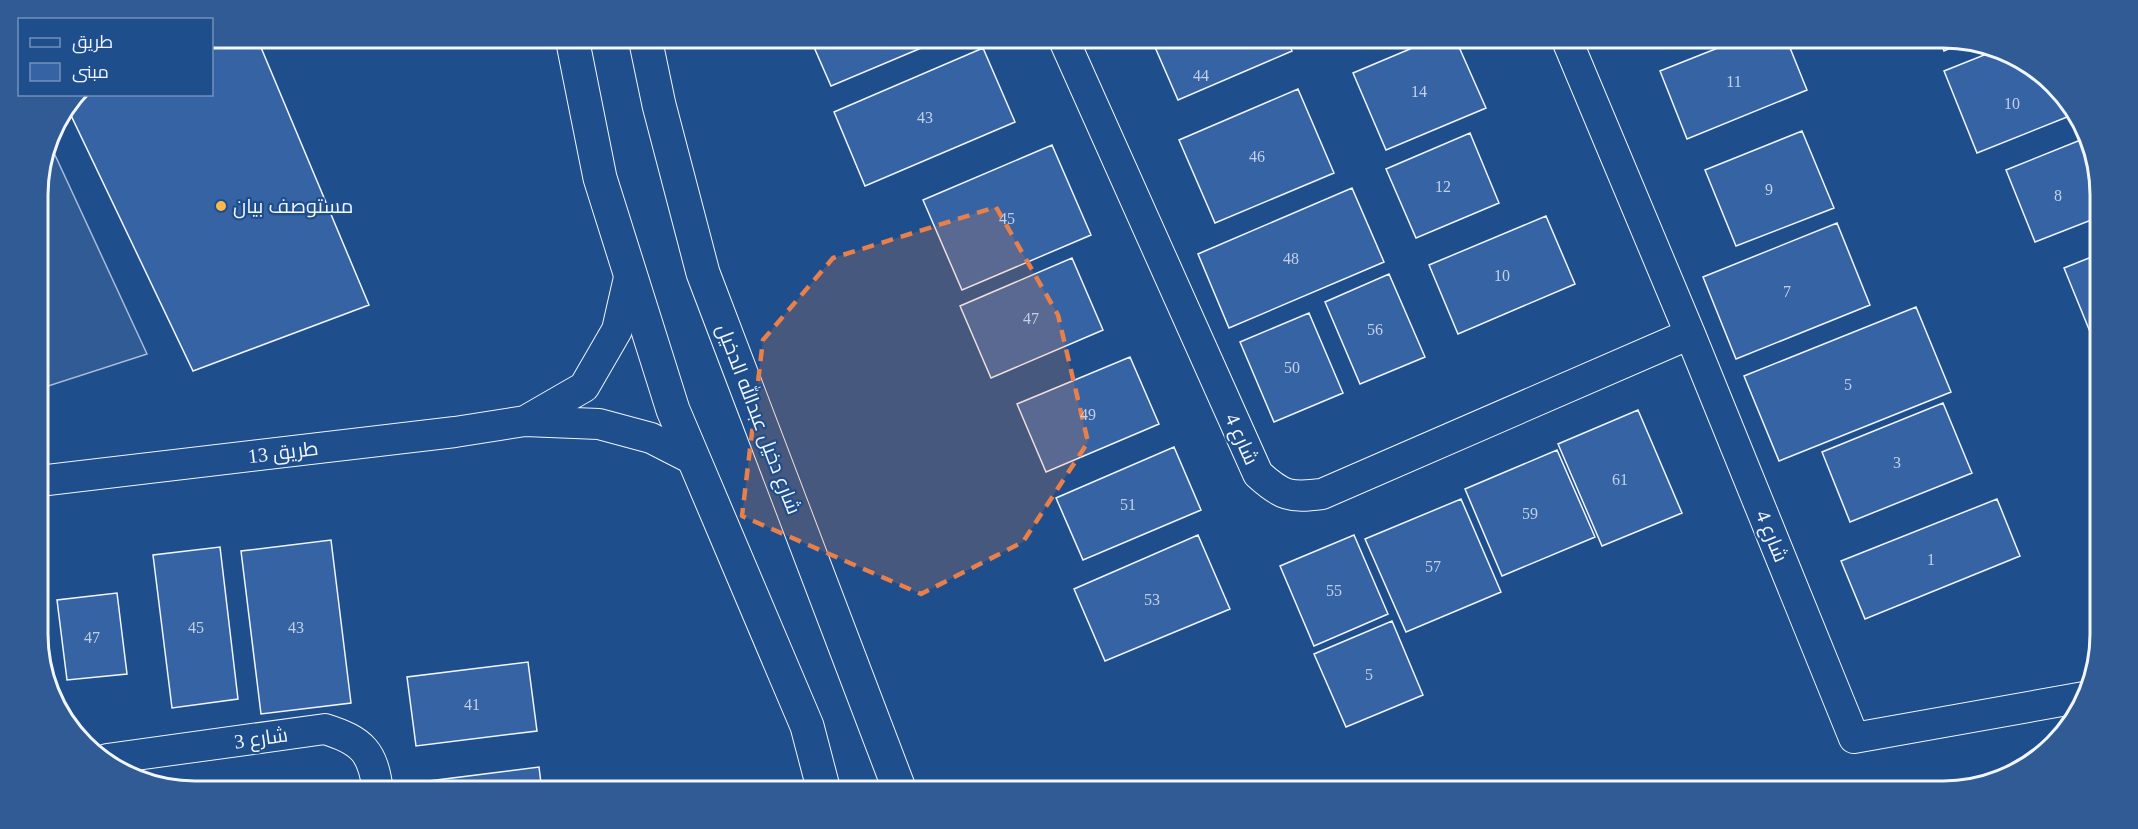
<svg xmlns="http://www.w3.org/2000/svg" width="2138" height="829" viewBox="0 0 2138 829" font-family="'Times New Roman',Cairo,serif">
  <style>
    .parking { fill: #305b95; stroke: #a8bbd7; stroke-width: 1.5 }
    .building { fill: #3563a3; stroke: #f2f6ff; stroke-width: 1.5 }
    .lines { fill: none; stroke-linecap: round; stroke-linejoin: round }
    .street-casing { stroke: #f2f6ff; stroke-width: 32 }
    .secondary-casing { stroke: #f2f6ff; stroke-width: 35 }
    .street { stroke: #1f4e8c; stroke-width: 30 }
    .secondary { stroke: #1f4e8c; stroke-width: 33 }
    .marked { fill: #ea8049; fill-opacity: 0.2; stroke: #ea8049; stroke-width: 4.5; stroke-dasharray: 12 8; stroke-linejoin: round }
    .poi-dot { fill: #ffb74d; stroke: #1f4e8c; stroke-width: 2 }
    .labels { text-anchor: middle; stroke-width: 4.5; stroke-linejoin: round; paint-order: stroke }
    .number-label { font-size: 16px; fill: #c3d1e8 }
    .poi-label { font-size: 20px; fill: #f2f6ff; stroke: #1f4e8c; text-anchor: start }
    .street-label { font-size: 20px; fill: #f2f6ff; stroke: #1f4e8c }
    .rim { fill: none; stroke: #f2f6ff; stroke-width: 3 }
  </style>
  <rect width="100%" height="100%" fill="#1f4e8c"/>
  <!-- parking -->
  <path class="parking" d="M 49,142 L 147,354 L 39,389 L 38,184 Z"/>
  <!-- building -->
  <path class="building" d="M 212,38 L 257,38 L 369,305 L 193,371 L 67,107 L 77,94 L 212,94 Z
    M 810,38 L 945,38 L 831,86 Z
    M 1151,38 L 1286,38 L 1292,51 L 1178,100 Z
    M 1436,38 L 1455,38 L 1486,108 L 1386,150 L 1353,73 Z
    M 1743,38 L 1786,38 L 1807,90 L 1687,139 L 1660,71 Z
    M 1939,38 L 1943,38 L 1967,41 L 1944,51 Z
    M 983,48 L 1015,122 L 865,186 L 834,112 Z
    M 1999,49 L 2062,91 L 2072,115 L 1977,153 L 1944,71 Z
    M 1298,89 L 1334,173 L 1215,223 L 1179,140 Z
    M 1802,131 L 1834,208 L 1736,246 L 1705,170 Z
    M 1470,133 L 1499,203 L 1416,238 L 1386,169 Z
    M 2083,139 L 2099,174 L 2099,217 L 2035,242 L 2006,170 Z
    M 1052,145 L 1091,235 L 962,290 L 923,200 Z
    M 1352,188 L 1384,262 L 1229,328 L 1198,254 Z
    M 1546,216 L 1575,284 L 1458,334 L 1429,265 Z
    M 1837,223 L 1870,305 L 1736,359 L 1703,277 Z
    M 2099,254 L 2100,342 L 2095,344 L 2064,268 Z
    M 1072,258 L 1103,330 L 991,378 L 960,306 Z
    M 1389,274 L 1425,357 L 1360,384 L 1325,302 Z
    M 1916,307 L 1951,392 L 1779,461 L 1744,376 Z
    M 1309,313 L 1343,393 L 1274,422 L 1240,342 Z
    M 1130,357 L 1159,424 L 1046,472 L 1017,404 Z
    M 1943,403 L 1972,473 L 1850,522 L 1822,452 Z
    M 1638,410 L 1682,513 L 1602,546 L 1558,444 Z
    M 1174,447 L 1201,510 L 1083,560 L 1056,498 Z
    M 1557,450 L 1595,537 L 1502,576 L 1465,489 Z
    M 1461,499 L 1501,592 L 1406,632 L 1365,539 Z
    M 1997,499 L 2020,556 L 1865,619 L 1841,561 Z
    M 1198,535 L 1230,609 L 1105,661 L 1074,589 Z
    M 1354,535 L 1388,614 L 1314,646 L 1280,566 Z
    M 331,540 L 351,703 L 261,714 L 241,551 Z
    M 220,547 L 238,699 L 172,708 L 153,555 Z
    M 117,593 L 127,674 L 67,680 L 57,600 Z
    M 1392,621 L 1423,695 L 1346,727 L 1314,654 Z
    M 528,662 L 537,731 L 416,746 L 407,677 Z
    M 539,767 L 542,791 L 423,791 L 421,782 Z"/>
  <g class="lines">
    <!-- street casing -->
    <g class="street-casing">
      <path id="street" d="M 1063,38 L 1258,474 C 1282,496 1290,498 1322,494 L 1690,334
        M 1566,38 L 1690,334 L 1854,738 L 2084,697
        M 525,421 L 584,387 L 617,330 L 630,273
        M 39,481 L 455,432 L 525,421 L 599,424 L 651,438 L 694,460
        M 107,759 L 325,729 C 363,741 373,752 378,791"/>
    </g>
    <!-- secondary casing -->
    <g class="secondary-casing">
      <path id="secondary" d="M 572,38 L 600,178 L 673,410 L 807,726 L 824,791
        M 645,38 L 659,105 L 703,273 L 900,791"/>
    </g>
    <!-- street -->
    <use href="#street" class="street"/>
    <!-- secondary -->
    <use href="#secondary" class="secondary"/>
  </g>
  <!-- marked area -->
  <path class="marked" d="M 996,207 L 1058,315 L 1088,442 L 1023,542 L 921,594 L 742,516 L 763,340 L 833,258 Z"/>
  <!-- markers -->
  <circle class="poi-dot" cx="221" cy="206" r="6"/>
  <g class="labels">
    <!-- number labels -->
    <g class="number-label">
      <text x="1201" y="81">44</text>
      <text x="1734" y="87">11</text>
      <text x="1419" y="97">14</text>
      <text x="2012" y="109">10</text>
      <text x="925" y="123">43</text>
      <text x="1257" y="162">46</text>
      <text x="1443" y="192">12</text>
      <text x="1769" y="195">9</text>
      <text x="2058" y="201">8</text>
      <text x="1007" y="224">45</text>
      <text x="1291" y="264">48</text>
      <text x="1502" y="281">10</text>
      <text x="1787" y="297">7</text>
      <text x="1031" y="324">47</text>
      <text x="1375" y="335">56</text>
      <text x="1292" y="373">50</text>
      <text x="1848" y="390">5</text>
      <text x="1088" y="420">49</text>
      <text x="1897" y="468">3</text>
      <text x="1620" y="485">61</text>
      <text x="1128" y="510">51</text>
      <text x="1530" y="519">59</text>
      <text x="1931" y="565">1</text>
      <text x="1433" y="572">57</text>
      <text x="1334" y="596">55</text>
      <text x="1152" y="605">53</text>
      <text x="196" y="633">45</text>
      <text x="296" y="633">43</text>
      <text x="92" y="643">47</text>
      <text x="1369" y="680">5</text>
      <text x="472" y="710">41</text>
    </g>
    <!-- poi labels -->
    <g class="poi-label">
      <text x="233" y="213">مستوصف بيان</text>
    </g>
    <!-- street labels -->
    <g class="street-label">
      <text transform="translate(759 419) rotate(69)" y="7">شارع دخيل عبدالله الدخيل</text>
      <text transform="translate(1242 439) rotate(66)" y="7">شارع 4</text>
      <text transform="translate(283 452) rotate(-7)" y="7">طريق 13</text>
      <text transform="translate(1772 536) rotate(68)" y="7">شارع 4</text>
      <text transform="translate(261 738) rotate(-8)" y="7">شارع 3</text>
    </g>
  </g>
  <!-- crop -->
  <path d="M0 0H2138V829H0ZM195 48H1943A147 147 0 0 1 2090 195V634A147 147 0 0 1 1943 781H195A147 147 0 0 1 48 634V195A147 147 0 0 1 195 48Z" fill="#305b95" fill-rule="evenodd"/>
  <path class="rim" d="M195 48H1943A147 147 0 0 1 2090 195V634A147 147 0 0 1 1943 781H195A147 147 0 0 1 48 634V195A147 147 0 0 1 195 48Z"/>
  <!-- legend -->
  <rect x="18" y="18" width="195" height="78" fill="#1f4e8c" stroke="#7391ba" stroke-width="1.5"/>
  <rect x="30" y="38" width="30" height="9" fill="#1f4e8c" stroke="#7391ba" stroke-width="1.5"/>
  <text x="72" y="48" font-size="18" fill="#f2f6ff">طريق</text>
  <rect x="30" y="63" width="30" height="18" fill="#3563a3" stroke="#7391ba" stroke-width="1.5"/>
  <text x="72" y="78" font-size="18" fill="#f2f6ff">مبنى</text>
</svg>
